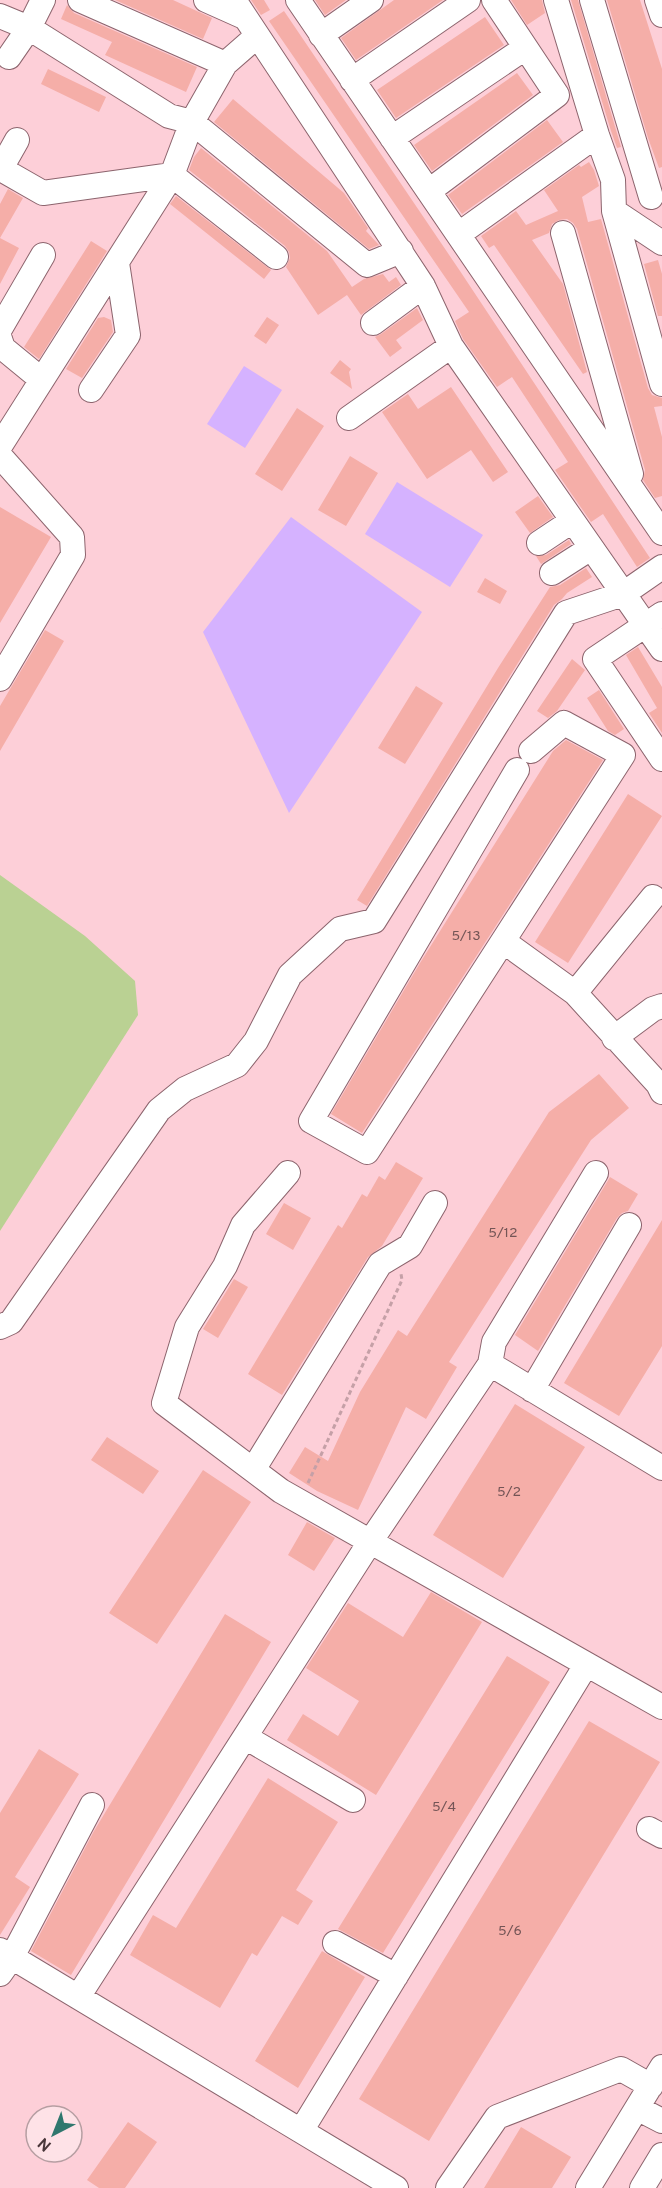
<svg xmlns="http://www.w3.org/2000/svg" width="662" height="2188" viewBox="0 0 662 2188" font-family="Overpass,sans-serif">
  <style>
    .green { fill: #bad193 }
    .water { fill: #d5b2ff }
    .building { fill: #f5aea8 }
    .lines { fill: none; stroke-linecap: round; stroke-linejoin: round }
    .minor-casing { stroke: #8c646d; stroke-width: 26 }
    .path { stroke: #c5a0a7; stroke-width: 3; stroke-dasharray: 4.5 3; stroke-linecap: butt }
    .minor { stroke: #fff; stroke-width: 24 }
    .labels { text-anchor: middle; stroke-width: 5; stroke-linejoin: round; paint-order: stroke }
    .number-label { font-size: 14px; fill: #745556 }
  </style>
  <rect width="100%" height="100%" fill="#fdcfd8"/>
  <!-- green -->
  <path class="green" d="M 0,875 L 85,936 L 135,981 L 138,1015 L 0,1231 Z"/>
  <!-- water -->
  <path class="water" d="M 244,366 L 282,390 L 245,448 L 207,424 Z
    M 397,482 L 483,535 L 450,587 L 365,534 Z
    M 291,517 L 422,612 L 289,813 L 203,632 Z"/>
  <!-- building -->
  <path class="building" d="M 115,0 L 173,0 L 212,18 L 203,39 Z
    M 251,0 L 264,0 L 270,10 L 261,15 Z
    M 315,0 L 346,0 L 325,15 Z
    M 394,0 L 443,0 L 356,60 L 341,38 Z
    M 511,0 L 542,0 L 545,13 L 527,25 Z
    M 571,0 L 578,0 L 621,147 L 617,148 L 611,131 Z
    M 607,0 L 640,0 L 662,69 L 662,167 L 659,168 L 648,138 Z
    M 67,5 L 74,13 L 197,67 L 186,92 L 105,55 L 112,42 L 61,19 Z
    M 284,11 L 460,271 L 650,558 L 637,567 L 603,514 L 591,522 L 555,470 L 568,462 L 512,377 L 497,387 L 463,339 L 455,321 L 469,312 L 269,21 Z
    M 485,17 L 504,45 L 396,118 L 377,90 Z
    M 48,69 L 106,97 L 99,112 L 41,84 Z
    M 517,73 L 533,95 L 432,171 L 414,145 Z
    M 233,99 L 344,193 L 368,228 L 366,231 L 379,245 L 369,249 L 214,122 Z
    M 547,120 L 563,142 L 462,214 L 448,195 Z
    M 201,148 L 327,251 L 352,287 L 364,279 L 383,274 L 389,282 L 396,277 L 401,285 L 361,315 L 347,295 L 318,315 L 286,267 L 290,258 L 289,252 L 285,246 L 189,170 L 194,157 Z
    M 589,162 L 594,170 L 599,186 L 582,197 L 588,222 L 601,219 L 648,388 L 652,395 L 662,398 L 662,406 L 654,407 L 662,437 L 662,496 L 655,498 L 643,480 L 645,470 L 577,229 L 573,223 L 567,219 L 559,220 L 552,224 L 549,233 L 532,240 L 563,284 L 587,372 L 583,374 L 494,245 L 489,248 L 481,236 L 516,211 L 526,225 L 558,211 L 544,190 L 579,165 L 581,167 Z
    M 8,189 L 23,198 L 0,238 L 19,248 L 0,284 L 0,204 Z
    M 176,196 L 271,270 L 264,279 L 170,204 Z
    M 91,241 L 107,251 L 39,359 L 24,347 Z
    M 658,260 L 662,274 L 662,316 L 658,316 L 644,264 Z
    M 417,308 L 423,320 L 396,340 L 402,348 L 390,357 L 375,337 L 381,334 Z
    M 104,317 L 111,320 L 113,332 L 82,378 L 66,369 L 98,318 Z
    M 267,317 L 279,325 L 266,344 L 254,336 Z
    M 340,360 L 351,369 L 349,372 L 352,389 L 330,373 Z
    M 451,387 L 508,472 L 493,482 L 471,450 L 427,479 L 382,412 L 408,394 L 418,409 Z
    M 297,408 L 324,426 L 282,491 L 255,474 Z
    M 350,456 L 378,473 L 346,526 L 318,510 Z
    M 538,496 L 553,517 L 530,533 L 515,512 Z
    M 0,507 L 51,537 L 0,623 Z
    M 569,540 L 571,544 L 541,564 L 536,556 L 546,555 Z
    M 586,568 L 592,577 L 567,593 L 562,599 L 554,605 L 367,906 L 357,900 L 498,668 L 550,587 L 560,585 Z
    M 485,578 L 507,591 L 500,604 L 477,592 Z
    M 45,630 L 64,641 L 0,751 L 0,706 Z
    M 638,647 L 662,687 L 662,733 L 649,713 L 657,708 L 626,655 Z
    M 572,659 L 585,670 L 557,711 L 548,718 L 537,711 Z
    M 416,686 L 443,703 L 405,764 L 378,748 Z
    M 599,690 L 624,729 L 615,735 L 608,731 L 587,698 Z
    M 566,740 L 603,760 L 362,1133 L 331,1114 L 420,963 L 553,751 Z
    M 628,794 L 662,816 L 568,963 L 535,942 Z
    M 599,1074 L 629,1108 L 591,1140 L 449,1362 L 457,1367 L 426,1419 L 406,1407 L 358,1510 L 317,1491 L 289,1473 L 305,1447 L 328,1461 L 360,1392 L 398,1330 L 407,1336 L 549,1112 Z
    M 396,1162 L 423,1178 L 382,1246 L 368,1257 L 282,1395 L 248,1374 L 338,1225 L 342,1228 L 362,1194 L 367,1197 L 379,1176 L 385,1180 Z
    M 610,1177 L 638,1194 L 628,1211 L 622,1213 L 617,1218 L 538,1351 L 515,1335 Z
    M 284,1203 L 311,1218 L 293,1250 L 266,1234 Z
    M 662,1220 L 662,1346 L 619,1416 L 564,1383 Z
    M 234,1279 L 248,1287 L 218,1338 L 203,1329 Z
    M 515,1404 L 585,1447 L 503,1578 L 433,1535 Z
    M 107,1437 L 159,1471 L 143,1494 L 91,1460 Z
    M 203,1470 L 251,1502 L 157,1644 L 109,1613 Z
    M 307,1522 L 335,1538 L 314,1571 L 288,1555 Z
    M 431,1592 L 482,1622 L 376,1795 L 287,1740 L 303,1714 L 338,1736 L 359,1701 L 306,1668 L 348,1603 L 403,1637 Z
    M 225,1614 L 271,1642 L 71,1975 L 31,1951 L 94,1831 Z
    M 507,1656 L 550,1682 L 383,1953 L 338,1929 Z
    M 589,1721 L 660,1762 L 429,2141 L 359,2099 Z
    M 39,1749 L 79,1774 L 15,1877 L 30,1887 L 0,1935 L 0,1813 Z
    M 268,1778 L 338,1822 L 296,1890 L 313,1901 L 298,1925 L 282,1916 L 257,1956 L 252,1953 L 220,2008 L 130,1955 L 153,1915 L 176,1928 Z
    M 322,1951 L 365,1977 L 298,2088 L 255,2061 Z
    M 128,2122 L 157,2142 L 125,2188 L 99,2188 L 87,2180 Z
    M 521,2127 L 571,2157 L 552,2188 L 484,2188 Z"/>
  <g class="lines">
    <!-- minor casing -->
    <g class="minor-casing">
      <path id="minor" d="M 80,0 L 225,64
        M 206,0 L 244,17
        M 234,0 L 423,286 L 451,346 L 662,649
        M 298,0 L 662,533
        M 556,0 L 597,135 L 613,180 L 614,211 L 662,384
        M 592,0 L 651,197
        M 657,0 L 662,15
        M 0,16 L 29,28 L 169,116 L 192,122 L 367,265 L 401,251
        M 321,35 L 371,0
        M 9,57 L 29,28 L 43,0
        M 352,80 L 468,0
        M 392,138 L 525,48
        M 1,169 L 43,193 L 172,175 L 192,122 L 225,64 L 257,36
        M 0,170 L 17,140
        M 429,191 L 557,95 L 494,0
        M 614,211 L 662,243
        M 563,233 L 631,474
        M 459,234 L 597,135
        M 373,323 L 423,286
        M 0,329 L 43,255
        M 0,339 L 3,348 L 42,380
        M 91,390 L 128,335 L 117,263
        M 349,418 L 451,346
        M 0,446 L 172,175 L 276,257
        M 0,456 L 72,537 L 73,555 L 0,679
        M 539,543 L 572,521
        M 552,573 L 591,548
        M 662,614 L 595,659 L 662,759
        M 517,770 L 311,1121 L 367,1152 L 623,755 L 564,723 L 531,751
        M 503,941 L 575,993 L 658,1084 L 662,1092
        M 575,993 L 653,897
        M 614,1038 L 653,1009 L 662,1006
        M 288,1173 L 243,1225 L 225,1266 L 187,1327 L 164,1403 L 281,1491 L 662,1707
        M 0,1327 L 11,1322 L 159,1110 L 185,1089 L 237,1065 L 256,1041 L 290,975 L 340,929 L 374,921 L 566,613 L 623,594 L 662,567
        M 490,1364 L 662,1468
        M 532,1390 L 629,1225
        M 253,1470 L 380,1264 L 410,1246 L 435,1203
        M 245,1737 L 353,1800
        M 649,1829 L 662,1836
        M 335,1943 L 396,1976
        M 0,1950 L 396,2188
        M 0,1974 L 12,1957 L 92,1805
        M 78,1997 L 370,1542 L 490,1364 L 494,1342 L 596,1173
        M 637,2108 L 662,2121
        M 301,2131 L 586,1665
        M 448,2188 L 497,2117 L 621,2069 L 651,2086
        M 588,2188 L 662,2067
        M 642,2188 L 662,2155"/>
    </g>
    <!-- path -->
    <path class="path" d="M 308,1483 L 402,1280 L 401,1274"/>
    <!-- minor -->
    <use href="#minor" class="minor"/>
  </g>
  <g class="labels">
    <!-- number labels -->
    <g class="number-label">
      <text x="466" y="940">5/13</text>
      <text x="503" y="1237">5/12</text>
      <text x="509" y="1496">5/2</text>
      <text x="444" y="1811">5/4</text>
      <text x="510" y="1935">5/6</text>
    </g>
  </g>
  <!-- north arrow -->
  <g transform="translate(54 2134) rotate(222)"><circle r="28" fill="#fee2e7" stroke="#b69ea2" stroke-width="1.5"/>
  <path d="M0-4.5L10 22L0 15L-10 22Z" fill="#30776e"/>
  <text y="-9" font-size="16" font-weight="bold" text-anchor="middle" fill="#49373a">N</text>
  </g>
</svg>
